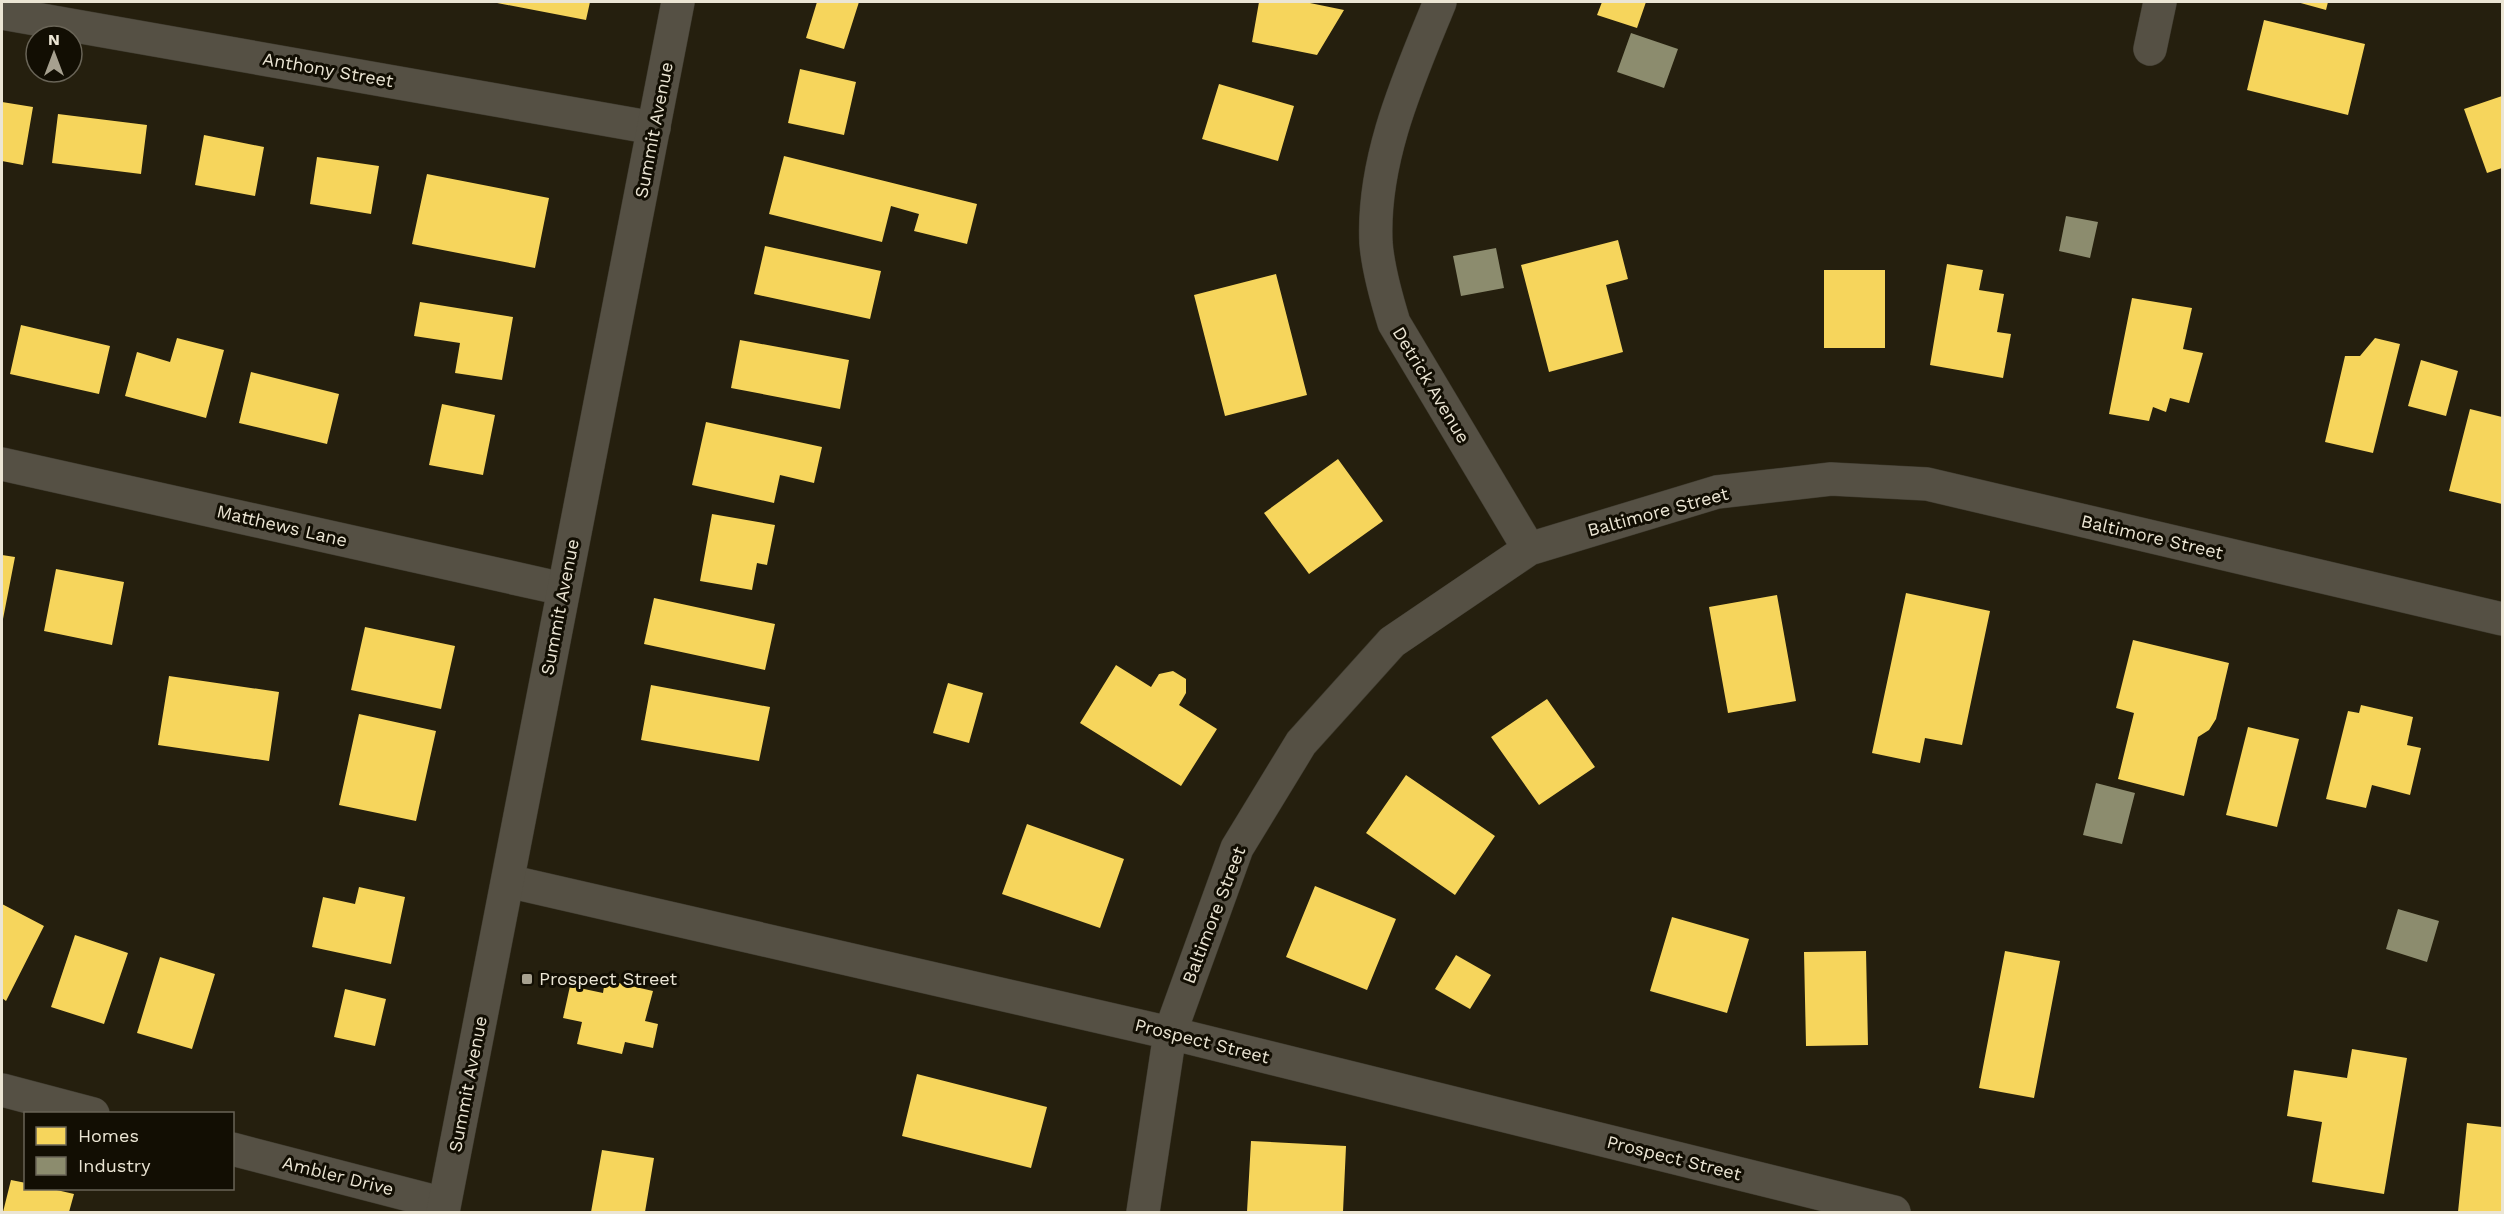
<svg xmlns="http://www.w3.org/2000/svg" width="2504" height="1214" viewBox="0 0 2504 1214" font-family="'Work Sans',sans-serif">
  <style>
    .homes { fill: #f6d55c }
    .industry { fill: #8c8c6e }
    .lines { fill: none; stroke-linecap: round; stroke-linejoin: round }
    .minor-casing { stroke: #3e3a2e; stroke-width: 34 }
    .tertiary-casing { stroke: #3e3a2e; stroke-width: 34 }
    .minor { stroke: #555044; stroke-width: 33 }
    .tertiary { stroke: #555044; stroke-width: 33 }
    .poi-dot { fill: #a6a08f; stroke: #120e03; stroke-width: 2 }
    .labels { text-anchor: middle; stroke-width: 6; stroke-linejoin: round; paint-order: stroke }
    .street-label { font-size: 18px; fill: #ebe5d4; stroke: #120e03 }
    .poi-label { font-size: 18px; fill: #ebe5d4; stroke: #120e03; text-anchor: start }
  </style>
  <rect width="100%" height="100%" fill="#251f0e"/>
  <!-- homes -->
  <path class="homes" d="M 492,2 L 590,2 L 586,20 Z
    M 817,2 L 859,2 L 844,49 L 806,38 Z
    M 1259,2 L 1305,2 L 1344,10 L 1317,55 L 1252,42 Z
    M 1602,2 L 1646,2 L 1637,28 L 1597,15 Z
    M 2297,2 L 2328,2 L 2326,10 Z
    M 2264,20 L 2365,44 L 2348,115 L 2247,90 Z
    M 800,69 L 856,82 L 844,135 L 788,123 Z
    M 1219,84 L 1294,106 L 1278,161 L 1202,139 Z
    M 2502,96 L 2502,168 L 2487,173 L 2464,109 Z
    M 2,102 L 33,107 L 23,165 L 2,161 Z
    M 58,114 L 147,125 L 141,174 L 52,163 Z
    M 204,135 L 264,147 L 255,196 L 195,185 Z
    M 784,156 L 977,204 L 967,244 L 914,231 L 919,214 L 891,206 L 882,242 L 769,214 Z
    M 317,157 L 379,166 L 371,214 L 310,204 Z
    M 427,174 L 549,198 L 535,268 L 412,244 Z
    M 1618,240 L 1628,279 L 1606,285 L 1623,352 L 1549,372 L 1521,265 Z
    M 765,246 L 881,271 L 870,319 L 754,294 Z
    M 1947,264 L 1983,270 L 1979,290 L 2004,294 L 1997,332 L 2011,334 L 2003,378 L 1930,365 Z
    M 1824,270 L 1885,270 L 1885,348 L 1824,348 Z
    M 1276,274 L 1307,395 L 1225,416 L 1194,295 Z
    M 2132,298 L 2192,308 L 2183,349 L 2203,353 L 2189,403 L 2170,398 L 2166,412 L 2153,407 L 2149,421 L 2109,414 Z
    M 420,302 L 513,317 L 502,380 L 455,373 L 460,343 L 414,336 Z
    M 21,325 L 110,346 L 99,394 L 10,374 Z
    M 177,338 L 224,350 L 206,418 L 125,396 L 137,352 L 170,362 Z
    M 2375,338 L 2400,344 L 2373,453 L 2325,442 L 2345,356 L 2360,356 Z
    M 740,340 L 849,360 L 840,409 L 731,388 Z
    M 2421,360 L 2458,371 L 2446,416 L 2408,406 Z
    M 251,372 L 339,394 L 327,444 L 239,423 Z
    M 442,404 L 495,415 L 483,475 L 429,465 Z
    M 2470,409 L 2502,417 L 2502,504 L 2449,491 Z
    M 706,422 L 822,447 L 814,483 L 780,475 L 774,503 L 692,485 Z
    M 1338,459 L 1383,521 L 1309,574 L 1264,513 Z
    M 712,514 L 775,525 L 767,565 L 757,563 L 752,590 L 700,581 Z
    M 2,555 L 15,557 L 3,619 L 2,618 Z
    M 56,569 L 124,582 L 112,645 L 44,631 Z
    M 1906,593 L 1990,611 L 1962,745 L 1925,738 L 1920,763 L 1872,753 Z
    M 1777,595 L 1796,701 L 1728,713 L 1709,607 Z
    M 654,598 L 775,624 L 765,670 L 644,644 Z
    M 365,627 L 455,646 L 441,709 L 351,690 Z
    M 2133,640 L 2229,663 L 2216,719 L 2209,730 L 2198,737 L 2184,796 L 2118,779 L 2134,713 L 2116,708 Z
    M 1116,665 L 1151,687 L 1159,674 L 1173,671 L 1186,679 L 1186,693 L 1179,705 L 1217,729 L 1181,786 L 1080,723 Z
    M 169,676 L 279,692 L 269,761 L 158,745 Z
    M 948,683 L 983,693 L 969,743 L 933,733 Z
    M 651,685 L 770,707 L 759,761 L 641,740 Z
    M 1547,699 L 1595,767 L 1539,805 L 1491,737 Z
    M 2361,705 L 2413,717 L 2407,745 L 2421,748 L 2410,795 L 2372,785 L 2366,808 L 2326,799 L 2348,711 L 2359,713 Z
    M 359,714 L 436,731 L 416,821 L 339,805 Z
    M 2248,727 L 2299,739 L 2277,827 L 2226,815 Z
    M 1406,775 L 1495,836 L 1455,895 L 1366,833 Z
    M 1027,824 L 1124,859 L 1100,928 L 1002,894 Z
    M 1315,886 L 1396,919 L 1367,990 L 1286,957 Z
    M 359,887 L 405,897 L 391,964 L 312,947 L 323,897 L 355,904 Z
    M 2,904 L 44,926 L 6,1001 L 2,998 Z
    M 1672,917 L 1749,939 L 1727,1013 L 1650,991 Z
    M 75,935 L 128,953 L 104,1024 L 51,1007 Z
    M 1866,951 L 1868,1045 L 1806,1046 L 1804,952 Z
    M 2005,951 L 2060,961 L 2034,1098 L 1979,1088 Z
    M 1456,955 L 1491,975 L 1470,1009 L 1435,989 Z
    M 160,957 L 215,974 L 192,1049 L 137,1033 Z
    M 605,980 L 653,991 L 645,1021 L 658,1024 L 653,1048 L 625,1042 L 622,1054 L 577,1044 L 582,1022 L 563,1018 L 570,986 L 603,993 Z
    M 345,989 L 386,999 L 375,1046 L 334,1037 Z
    M 2352,1049 L 2407,1058 L 2384,1194 L 2312,1182 L 2322,1122 L 2287,1116 L 2294,1070 L 2347,1078 Z
    M 917,1074 L 1047,1107 L 1031,1168 L 902,1136 Z
    M 2467,1123 L 2502,1127 L 2502,1212 L 2458,1212 Z
    M 1251,1141 L 1346,1146 L 1343,1212 L 1247,1212 Z
    M 602,1150 L 654,1158 L 645,1212 L 591,1212 Z
    M 11,1180 L 26,1183 L 26,1188 L 48,1188 L 74,1194 L 69,1212 L 3,1212 Z"/>
  <!-- industry -->
  <path class="industry" d="M 1631,33 L 1678,49 L 1664,88 L 1617,72 Z
    M 2066,216 L 2098,222 L 2090,258 L 2059,251 Z
    M 1496,248 L 1504,288 L 1461,296 L 1453,256 Z
    M 2096,783 L 2135,793 L 2122,844 L 2083,835 Z
    M 2398,909 L 2439,921 L 2427,962 L 2386,949 Z"/>
  <g class="lines">
    <!-- minor casing -->
    <g class="minor-casing">
      <path id="minor" d="M 1440,2 C 1409,78 1372,159 1376,243 C 1378,269 1386,297 1394,323 L 1529,549
        M 2,13 L 654,128
        M 2150,49 L 2160,2
        M 2,464 L 563,589
        M 508,881 L 1170,1033 L 1894,1212
        M 2,1090 L 93,1114
        M 232,1149 L 444,1204
        M 1143,1212 L 1170,1033 L 1237,848 L 1301,743 L 1392,642 L 1529,549 L 1717,492 L 1831,479 L 1927,484 L 2502,619"/>
    </g>
    <!-- tertiary casing -->
    <g class="tertiary-casing">
      <path id="tertiary" d="M 443,1212 L 678,2"/>
    </g>
    <!-- minor -->
    <use href="#minor" class="minor"/>
    <!-- tertiary -->
    <use href="#tertiary" class="tertiary"/>
  </g>
  <!-- markers -->
  <rect class="poi-dot" x="521" y="973" width="12" height="12" rx="3"/>
  <g class="labels">
    <!-- street labels -->
    <g class="street-label">
      <text transform="translate(328 70) rotate(10)" y="6">Anthony Street</text>
      <text transform="translate(654 130) rotate(-79)" y="6">Summit Avenue</text>
      <text transform="translate(1431 385) rotate(59)" y="6">Detrick Avenue</text>
      <text transform="translate(1658 512) rotate(-15)" y="6">Baltimore Street</text>
      <text transform="translate(282 526) rotate(13)" y="6">Matthews Lane</text>
      <text transform="translate(2152 537) rotate(13)" y="6">Baltimore Street</text>
      <text transform="translate(560 607) rotate(-79)" y="6">Summit Avenue</text>
      <text transform="translate(1214 915) rotate(-69)" y="6">Baltimore Street</text>
      <text transform="translate(1202 1041) rotate(14)" y="6">Prospect Street</text>
      <text transform="translate(468 1084) rotate(-79)" y="6">Summit Avenue</text>
      <text transform="translate(1674 1158) rotate(14)" y="6">Prospect Street</text>
      <text transform="translate(338 1176) rotate(14)" y="6">Ambler Drive</text>
    </g>
    <!-- poi labels -->
    <g class="poi-label">
      <text x="539" y="985">Prospect Street</text>
    </g>
  </g>
  <!-- border -->
  <rect width="2504" height="1214" fill="none" stroke="#ebe5d4" stroke-width="6"/>
  <!-- legend -->
  <rect x="24" y="1112" width="210" height="78" fill="#120e03" stroke="#696457" stroke-width="1.5"/>
  <rect x="36" y="1127" width="30" height="18" fill="#f6d55c" stroke="#696457" stroke-width="1.5"/>
  <text x="78" y="1142" font-size="18" fill="#ebe5d4">Homes</text>
  <rect x="36" y="1157" width="30" height="18" fill="#8c8c6e" stroke="#696457" stroke-width="1.5"/>
  <text x="78" y="1172" font-size="18" fill="#ebe5d4">Industry</text>
  <!-- north arrow -->
  <g transform="translate(54 54)"><circle r="28" fill="#120e03" stroke="#696457" stroke-width="1.5"/>
  <path d="M0-4.5L10 22L0 15L-10 22Z" fill="#a6a08f"/>
  <text y="-9" font-size="16" font-weight="bold" text-anchor="middle" fill="#ebe5d4">N</text>
  </g>
</svg>
